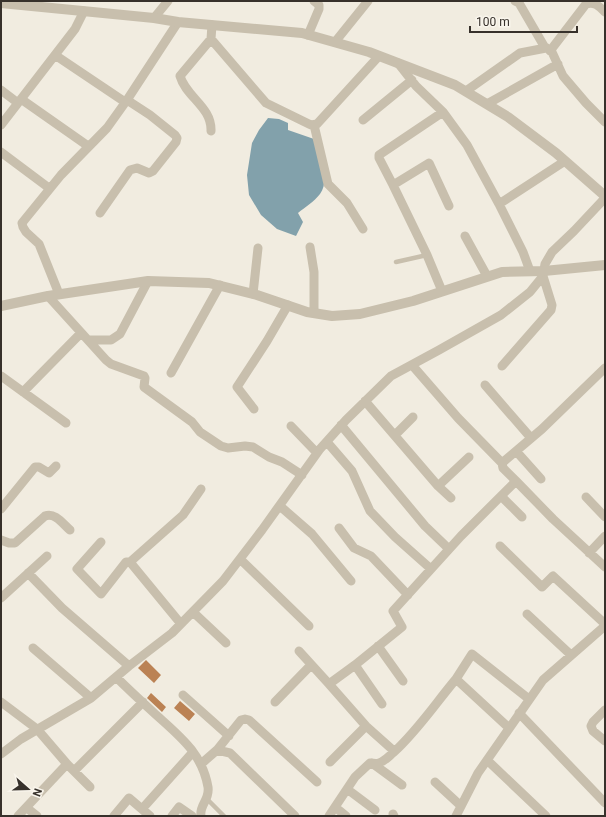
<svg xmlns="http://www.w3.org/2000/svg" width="606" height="817" viewBox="0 0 606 817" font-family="Roboto,sans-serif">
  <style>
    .water { fill: #82a1ab }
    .building { fill: #bb8254 }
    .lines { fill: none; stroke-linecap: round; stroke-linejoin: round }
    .service { stroke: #c8bfad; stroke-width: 4.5 }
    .minor { stroke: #c8bfad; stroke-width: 9 }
    .tertiary { stroke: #c8bfad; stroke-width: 10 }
  </style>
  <rect width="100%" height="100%" fill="#f1ece0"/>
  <!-- water -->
  <path class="water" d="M 268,118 L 279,119 L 288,123 L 288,130 L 314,139 C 319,155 331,179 320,194 C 314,202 305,207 298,213 L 303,222 L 296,236 L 277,229 L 261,215 L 249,195 L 247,175 L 252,143 L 259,130 Z"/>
  <!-- building -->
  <path class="building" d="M 146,660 L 161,675 L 154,683 L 138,668 Z
    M 151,693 L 166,707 L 162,712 L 147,698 Z
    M 180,701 L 195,714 L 189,721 L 174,708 Z"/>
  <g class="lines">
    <!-- service -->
    <path class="service" d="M 396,262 L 427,255
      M 207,799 L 224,816"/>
    <!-- minor -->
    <path class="minor" d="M 515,1 L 519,3 L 544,46 L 552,52 L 563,76 L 586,103 L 605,122
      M 154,18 L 168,1
      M 212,25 L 211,39 L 266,103 L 311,125 L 317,124 L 379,56
      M 308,35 L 319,9 L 319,5 L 314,1
      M 211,39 L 180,76 C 186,97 212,107 211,131
      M 335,42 L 368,1
      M 550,51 L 586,4 C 594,1 599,6 605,12
      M 55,55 L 125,102
      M 398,63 L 416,86 L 443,112 L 467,145 L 499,204 L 523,252 L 530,271
      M 1,90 L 18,103
      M 466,91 L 520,53 L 546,48
      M 21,99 L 88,146
      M 487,104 L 558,64
      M 363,120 L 412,80
      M 1,125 L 75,29 L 84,11
      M 314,125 L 328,184 L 347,203 L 363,229
      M 1,152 L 49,188
      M 393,185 L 379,158 L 379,155 L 443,112
      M 499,204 L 565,161
      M 100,213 L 130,170 L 137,168 L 149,173 L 153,171 L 176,142 L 177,138 L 175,135 L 150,115 L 127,100
      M 465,236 L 487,276
      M 310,247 L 314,272 L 314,313
      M 442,291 L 427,255 L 393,185 L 429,163 L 449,206
      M 59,294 L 39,244 L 26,232 L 23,227 L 22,223 L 61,175 L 107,128 L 127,100 L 178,22
      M 253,294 L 258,248
      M 48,296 L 106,360 L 111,364 L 144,376 L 145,378 L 144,387 L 192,422 L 200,432 L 221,446 L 228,448 L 245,446 L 253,447 L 269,457 L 282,462 L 302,475
      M 88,340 L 111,340 L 120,334 L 148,281
      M 412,365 L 458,418 L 502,463
      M 502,366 L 551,310 L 552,305 L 543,276
      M 171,373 L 220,285
      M 1,376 L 66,423
      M 485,385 L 531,438
      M 23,392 L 81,333
      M 365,401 L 438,486 L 451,498
      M 254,409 L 237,387 L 267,341 L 288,305
      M 341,425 L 425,526 L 449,549
      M 291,426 L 317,453
      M 395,435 L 413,417
      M 327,442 L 352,471 L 370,511 L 395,537 L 431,569
      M 516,451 L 541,479
      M 516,481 L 553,519 L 605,567
      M 438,486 L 469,457
      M 501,496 L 522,517
      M 586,497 L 605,517
      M 280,506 L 312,534 L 351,581
      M 1,509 L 35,467 L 39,467 L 49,473 L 56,466
      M 339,528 L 354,548 L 371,556 L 408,595
      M 1,540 L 9,543 L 15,543 L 45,516 C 55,512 63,524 70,530
      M 101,542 L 77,569 L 101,594 L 126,562 L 130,562
      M 500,546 L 542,587 L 553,576 L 605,624
      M 589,553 L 605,536
      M 240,559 L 309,626
      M 28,573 L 62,608 L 129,666
      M 1,598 L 47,556
      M 193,612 L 226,643
      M 527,614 L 571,655
      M 181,624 L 130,562 L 183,515 L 201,489
      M 378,646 L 403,681
      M 33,648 L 91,698
      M 299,651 L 329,684
      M 355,665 L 382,704
      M 116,677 C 128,689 141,701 153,712 C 178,735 202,752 208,787 C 210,800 199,805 201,816
      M 456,679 L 472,654 L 529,699
      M 183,695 L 229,736
      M 1,702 L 37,729 L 67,764
      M 275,702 L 311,665
      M 605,710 L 593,722 L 591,726 L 593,731 L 605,741
      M 519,713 L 605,803
      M 217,750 L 241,720 L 245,719 L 249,720 L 317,782
      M 394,751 L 366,726 L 329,684 L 355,665 L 402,627 L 393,611 L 461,536 L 516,481 L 503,468 L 502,463 L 542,429 L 605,368
      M 1,754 L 21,739 L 91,698 L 129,666 L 172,633 L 223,581 L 262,530 L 320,449 L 346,420 L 391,376 L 439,350 L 501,315 L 530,292 L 543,276 L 545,264 L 552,252 L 574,231 L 605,198
      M 487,760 L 546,816
      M 330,762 L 366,726
      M 372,763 L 402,785
      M 201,764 L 217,750 L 230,753 L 295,816
      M 74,771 L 143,702
      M 435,782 L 461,806
      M 347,789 L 375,810
      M 335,807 L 346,816
      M 27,808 L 37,816
      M 142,809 L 193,752
      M 393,814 L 394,816
      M 18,816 L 67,764 L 90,787
      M 114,816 L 129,798 L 150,816
      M 172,816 L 179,807 L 192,816
      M 329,816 L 355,777 L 370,763 C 373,763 376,764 379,763 C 385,761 389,756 394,752 C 418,730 435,704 456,679 L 509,728
      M 456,816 L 478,773 L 543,680 L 605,626"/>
    <!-- tertiary -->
    <path class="tertiary" d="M 1,3 L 154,18 L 178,22 L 302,33 L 369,52 L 455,85 L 508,117 L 556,153 L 605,196
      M 1,306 L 48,296 L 148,281 L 209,283 L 257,295 L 307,312 L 332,316 L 360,314 L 413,301 L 502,272 L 544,271 L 605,265"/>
  </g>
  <!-- border -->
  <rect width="606" height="817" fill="none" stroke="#37312b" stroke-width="4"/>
  <!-- north arrow -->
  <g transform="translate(28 789) rotate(110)" stroke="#f9f5ec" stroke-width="3" paint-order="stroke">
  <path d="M0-3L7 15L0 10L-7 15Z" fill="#37312b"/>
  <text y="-6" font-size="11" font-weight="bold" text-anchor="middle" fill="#37312b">N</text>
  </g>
  <!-- scale -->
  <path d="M470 26v6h107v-6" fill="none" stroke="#37312b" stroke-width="2"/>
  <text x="476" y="26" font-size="12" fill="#37312b" stroke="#f9f5ec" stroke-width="3" paint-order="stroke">100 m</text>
</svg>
